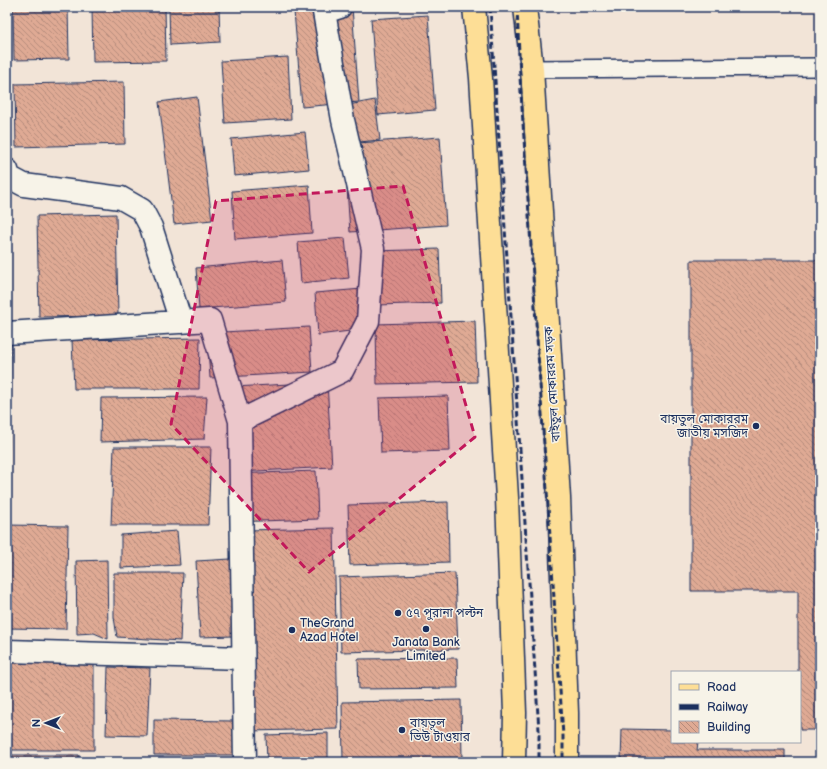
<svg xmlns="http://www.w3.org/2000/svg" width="827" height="769" viewBox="0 0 827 769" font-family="'Balsamiq Sans','Noto Sans Bengali',sans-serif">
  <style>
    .building { fill: url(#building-back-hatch); stroke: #1b2f5e }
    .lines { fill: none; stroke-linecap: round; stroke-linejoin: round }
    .service-casing { stroke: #1b2f5e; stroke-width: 20 }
    .minor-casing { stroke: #1b2f5e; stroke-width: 25 }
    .primary-casing { stroke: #1b2f5e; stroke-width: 25 }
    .service { stroke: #f7f3e8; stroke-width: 17 }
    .minor { stroke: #f7f3e8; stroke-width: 22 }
    .primary { stroke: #fdde96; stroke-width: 22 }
    .rail { stroke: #1b2f5e; stroke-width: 3; stroke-dasharray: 6 3; stroke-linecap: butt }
    .marked { fill: #c2185b; fill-opacity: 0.2; stroke: #c2185b; stroke-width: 3; stroke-dasharray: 8 5; stroke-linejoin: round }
    .poi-dot { fill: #1b2f5e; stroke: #f7f3e8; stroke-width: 1.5 }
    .labels { text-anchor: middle; stroke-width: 3; stroke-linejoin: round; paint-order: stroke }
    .street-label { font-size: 12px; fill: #1b2f5e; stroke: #f7f3e8 }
    .poi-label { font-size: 12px; fill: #1b2f5e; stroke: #f7f3e8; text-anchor: start }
  </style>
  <defs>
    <pattern id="building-back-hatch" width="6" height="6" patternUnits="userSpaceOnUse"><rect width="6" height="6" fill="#dfaa94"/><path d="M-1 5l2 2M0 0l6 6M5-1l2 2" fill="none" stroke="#b48b7c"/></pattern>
  </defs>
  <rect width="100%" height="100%" fill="#f2e4d7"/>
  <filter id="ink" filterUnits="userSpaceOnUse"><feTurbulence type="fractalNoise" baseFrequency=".025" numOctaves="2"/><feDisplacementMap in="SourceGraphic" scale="8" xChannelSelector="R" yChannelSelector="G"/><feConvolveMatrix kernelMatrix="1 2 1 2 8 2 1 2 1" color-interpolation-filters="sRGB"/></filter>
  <g filter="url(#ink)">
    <!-- building -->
    <path class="building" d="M 13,7 L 68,7 L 69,59 L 14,60 Z
      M 92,7 L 165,7 L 166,61 L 93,62 Z
      M 169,7 L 219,7 L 220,42 L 170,45 Z
      M 352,7 L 359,102 L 302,107 L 294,11 Z
      M 624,7 L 673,7 L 624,12 Z
      M 428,15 L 435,110 L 378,115 L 371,19 Z
      M 288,57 L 291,119 L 225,123 L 221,61 Z
      M 124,82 L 125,144 L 16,147 L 15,84 Z
      M 197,97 L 212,220 L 174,224 L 159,102 Z
      M 375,100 L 380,140 L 349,143 L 343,106 Z
      M 305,132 L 309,169 L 234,176 L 231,139 Z
      M 440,137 L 446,225 L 350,232 L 344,144 Z
      M 309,185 L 312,233 L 235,239 L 232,191 Z
      M 116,214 L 118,316 L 39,317 L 37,216 Z
      M 345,238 L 349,278 L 301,283 L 298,242 Z
      M 439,249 L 441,303 L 377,305 L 375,251 Z
      M 282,260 L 286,302 L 199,309 L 196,268 Z
      M 691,260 L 820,260 L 820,730 L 800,730 L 800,672 L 798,672 L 798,591 L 691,591 Z
      M 362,289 L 366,329 L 318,335 L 315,293 Z
      M 475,321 L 477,382 L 377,384 L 376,324 Z
      M 309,327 L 312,372 L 210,378 L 207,333 Z
      M 200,338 L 199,389 L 74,389 L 72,340 Z
      M 7,341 L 11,341 L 8,474 L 7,474 Z
      M 327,382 L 332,467 L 239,472 L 234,387 Z
      M 448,396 L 450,451 L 381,453 L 379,398 Z
      M 207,397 L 204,439 L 100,442 L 101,398 Z
      M 114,447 L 211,447 L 208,525 L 111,525 Z
      M 316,471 L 318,519 L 232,522 L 231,474 Z
      M 448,502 L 449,562 L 350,565 L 348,505 Z
      M 7,525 L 68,526 L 66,629 L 7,628 Z
      M 334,528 L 338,729 L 250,731 L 246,530 Z
      M 177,531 L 180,565 L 121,568 L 121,535 Z
      M 231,559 L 234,636 L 200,637 L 196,561 Z
      M 107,560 L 108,639 L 94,633 L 77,634 L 76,561 Z
      M 114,573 L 183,573 L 180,641 L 117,637 L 114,617 Z
      M 455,573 L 458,649 L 341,652 L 339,577 Z
      M 457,658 L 458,688 L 359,689 L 358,659 Z
      M 7,661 L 94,662 L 94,750 L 7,750 Z
      M 108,667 L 150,668 L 147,736 L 106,735 Z
      M 461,700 L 462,759 L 343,761 L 342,702 Z
      M 154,720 L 235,721 L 234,755 L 154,755 Z
      M 622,729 L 672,730 L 672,742 L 698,742 L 697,750 L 785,750 L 785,762 L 621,762 Z
      M 328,733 L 328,761 L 267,762 L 266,735 Z
      M 7,755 L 79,755 L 79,762 L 7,762 Z
      M 110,761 L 193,762 L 110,762 Z"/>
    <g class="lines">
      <!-- service casing -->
      <g class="service-casing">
        <path id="service" d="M 532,69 L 820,67"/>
      </g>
      <!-- minor casing -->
      <g class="minor-casing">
        <path id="minor" d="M 7,170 L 9,177 L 24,185 L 121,198 L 142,210 L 151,227 L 181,322
          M 7,333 L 210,320 L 240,421 L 245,762
          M 240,421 L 342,371 L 368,321 L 373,249 L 343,120 L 324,12 L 340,7
          M 7,651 L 243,658"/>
      </g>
      <!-- primary casing -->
      <g class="primary-casing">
        <path id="primary" d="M 474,7 L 481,78 L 507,498 L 515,713 L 514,762
          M 525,7 L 532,69 L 559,498 L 567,713 L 567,762"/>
      </g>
      <!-- service -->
      <use href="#service" class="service"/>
      <!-- minor -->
      <use href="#minor" class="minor"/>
      <!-- primary -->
      <use href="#primary" class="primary"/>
      <!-- rail -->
      <path class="rail" d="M 490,7 L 539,730 L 539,762
        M 517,7 L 520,77 L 563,736 L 563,762"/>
    </g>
  </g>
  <!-- marked area -->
  <path class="marked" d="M 403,186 L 475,437 L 309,572 L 171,424 L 216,201 Z"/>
  <!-- markers -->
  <g class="poi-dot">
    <circle cx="756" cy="426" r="4"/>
    <circle cx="398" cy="613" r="4"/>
    <circle cx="426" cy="629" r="4"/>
    <circle cx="292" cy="630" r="4"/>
    <circle cx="402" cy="730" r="4"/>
  </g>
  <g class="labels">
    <!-- street labels -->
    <g class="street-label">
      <text transform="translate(552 384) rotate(-94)" y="4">বাইতুল মোকাররম সড়ক</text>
    </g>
    <!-- poi labels -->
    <g class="poi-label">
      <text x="748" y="423" text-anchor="end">বায়তুল মোকাররম<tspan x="748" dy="14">জাতীয় মসজিদ</tspan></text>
      <text x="406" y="617">৫৭ পুরানা পল্টন</text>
      <text x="300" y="627">TheGrand<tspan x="300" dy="14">Azad Hotel</tspan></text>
      <text x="426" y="646" text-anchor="middle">Janata Bank<tspan x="426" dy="14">Limited</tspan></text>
      <text x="410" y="727">বায়তুল<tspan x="410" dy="14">ভিউ টাওয়ার</tspan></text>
    </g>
  </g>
  <!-- margin -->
  <rect width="827" height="769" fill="none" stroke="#f7f3e8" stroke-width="24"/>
  <rect x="12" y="12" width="803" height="745" fill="none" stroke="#1b2f5e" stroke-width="1.5" filter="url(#ink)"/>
  <!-- legend -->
  <rect x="671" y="671" width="130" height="72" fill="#f7f3e8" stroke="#9fa5b1"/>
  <rect x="679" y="684" width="20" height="6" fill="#fdde96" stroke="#9fa5b1"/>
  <text x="707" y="691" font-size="12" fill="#1b2f5e">Road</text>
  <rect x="679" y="704" width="20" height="6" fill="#1b2f5e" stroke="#9fa5b1"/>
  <text x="707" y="711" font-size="12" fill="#1b2f5e">Railway</text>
  <rect x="679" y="721" width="20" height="12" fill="url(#building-back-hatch)" stroke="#9fa5b1"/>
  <text x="707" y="731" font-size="12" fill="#1b2f5e">Building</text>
  <!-- north arrow -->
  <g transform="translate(46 723) rotate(270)" stroke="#f7f3e8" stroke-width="3" paint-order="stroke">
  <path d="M0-3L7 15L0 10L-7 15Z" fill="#1b2f5e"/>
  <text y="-6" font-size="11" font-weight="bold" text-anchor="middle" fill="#1b2f5e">N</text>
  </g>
</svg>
